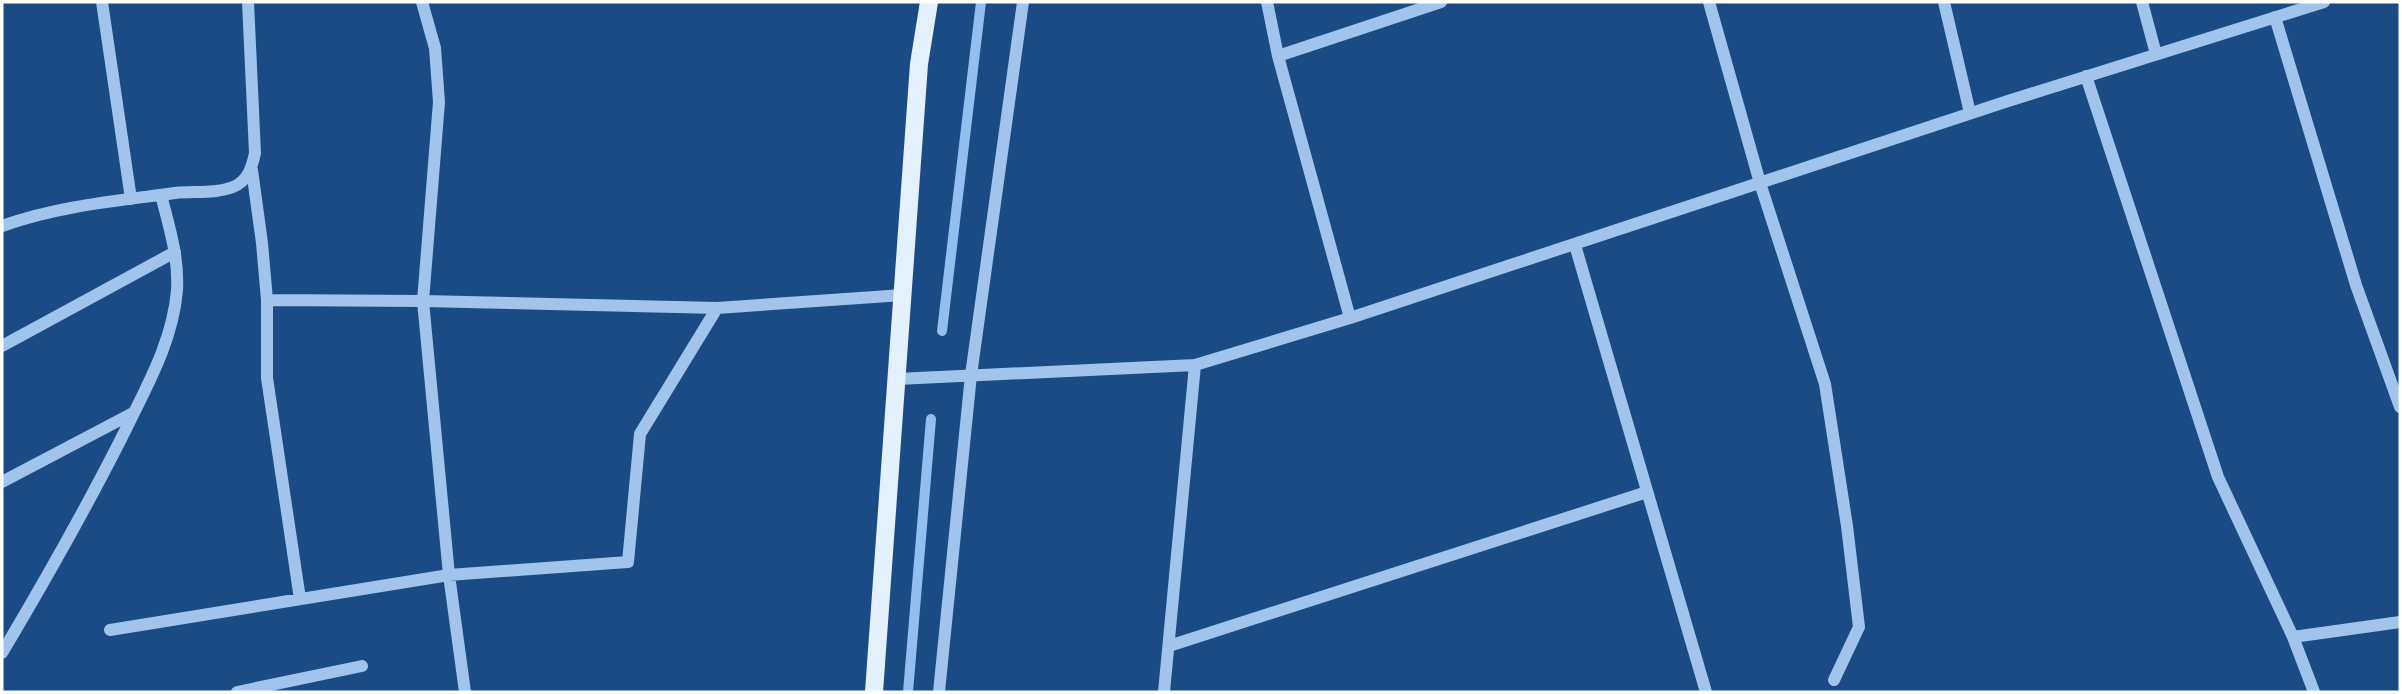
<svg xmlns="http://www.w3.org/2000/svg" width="2402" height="694" viewBox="0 0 2402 694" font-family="'PT Sans Narrow',sans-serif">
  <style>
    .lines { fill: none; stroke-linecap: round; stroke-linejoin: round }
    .stream { stroke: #93bfee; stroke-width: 10 }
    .minor { stroke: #a0c4ec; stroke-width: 12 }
    .major { stroke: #e5f0ff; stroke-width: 18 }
  </style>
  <rect width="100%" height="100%" fill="#1a4b85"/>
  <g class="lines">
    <!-- stream -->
    <path class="stream" d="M 942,331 L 981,2
      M 908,692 L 931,419"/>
    <!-- minor -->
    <path class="minor" d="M 102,2 L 131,199
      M 1267,2 L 1278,56 L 1350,318
      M 1709,2 L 1760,183 L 1825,384 L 1847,526 L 1859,627 L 1834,680
      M 1944,2 L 1970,113
      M 2142,2 L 2156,54
      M 2275,17 L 2356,285 L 2400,407
      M 1278,56 L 1441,2
      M 2086,76 L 2218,477 L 2293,637
      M 252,170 L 262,243 L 267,300 L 267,378 L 300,599
      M 2,226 C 58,206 116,201 175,193 C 194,191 215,194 233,187 C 248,181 252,167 255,153 L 248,2
      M 1575,245 L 1706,692
      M 267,300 L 423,301 L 717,308
      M 2,346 L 175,252
      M 897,379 L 1195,365 L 1350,318 L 2008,101 L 2324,2
      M 2,482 L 133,413
      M 110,630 L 449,575 L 423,301 L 439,102 L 435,48 L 422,2
      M 1169,646 L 1647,492
      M 2,653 C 46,579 88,505 126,429 C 148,384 173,340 177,290 C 179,258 169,226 161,195
      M 237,692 L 362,666
      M 465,692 L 449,575 L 628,562 L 640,434 L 717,308 L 903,295
      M 939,692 L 971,375 L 1023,2
      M 1164,692 L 1195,365
      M 2314,692 L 2293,637 L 2400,622"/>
    <!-- major -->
    <path class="major" d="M 874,692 L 919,64 L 929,2"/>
  </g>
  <!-- border -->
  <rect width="2402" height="694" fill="none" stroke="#ffffff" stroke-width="7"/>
</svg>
